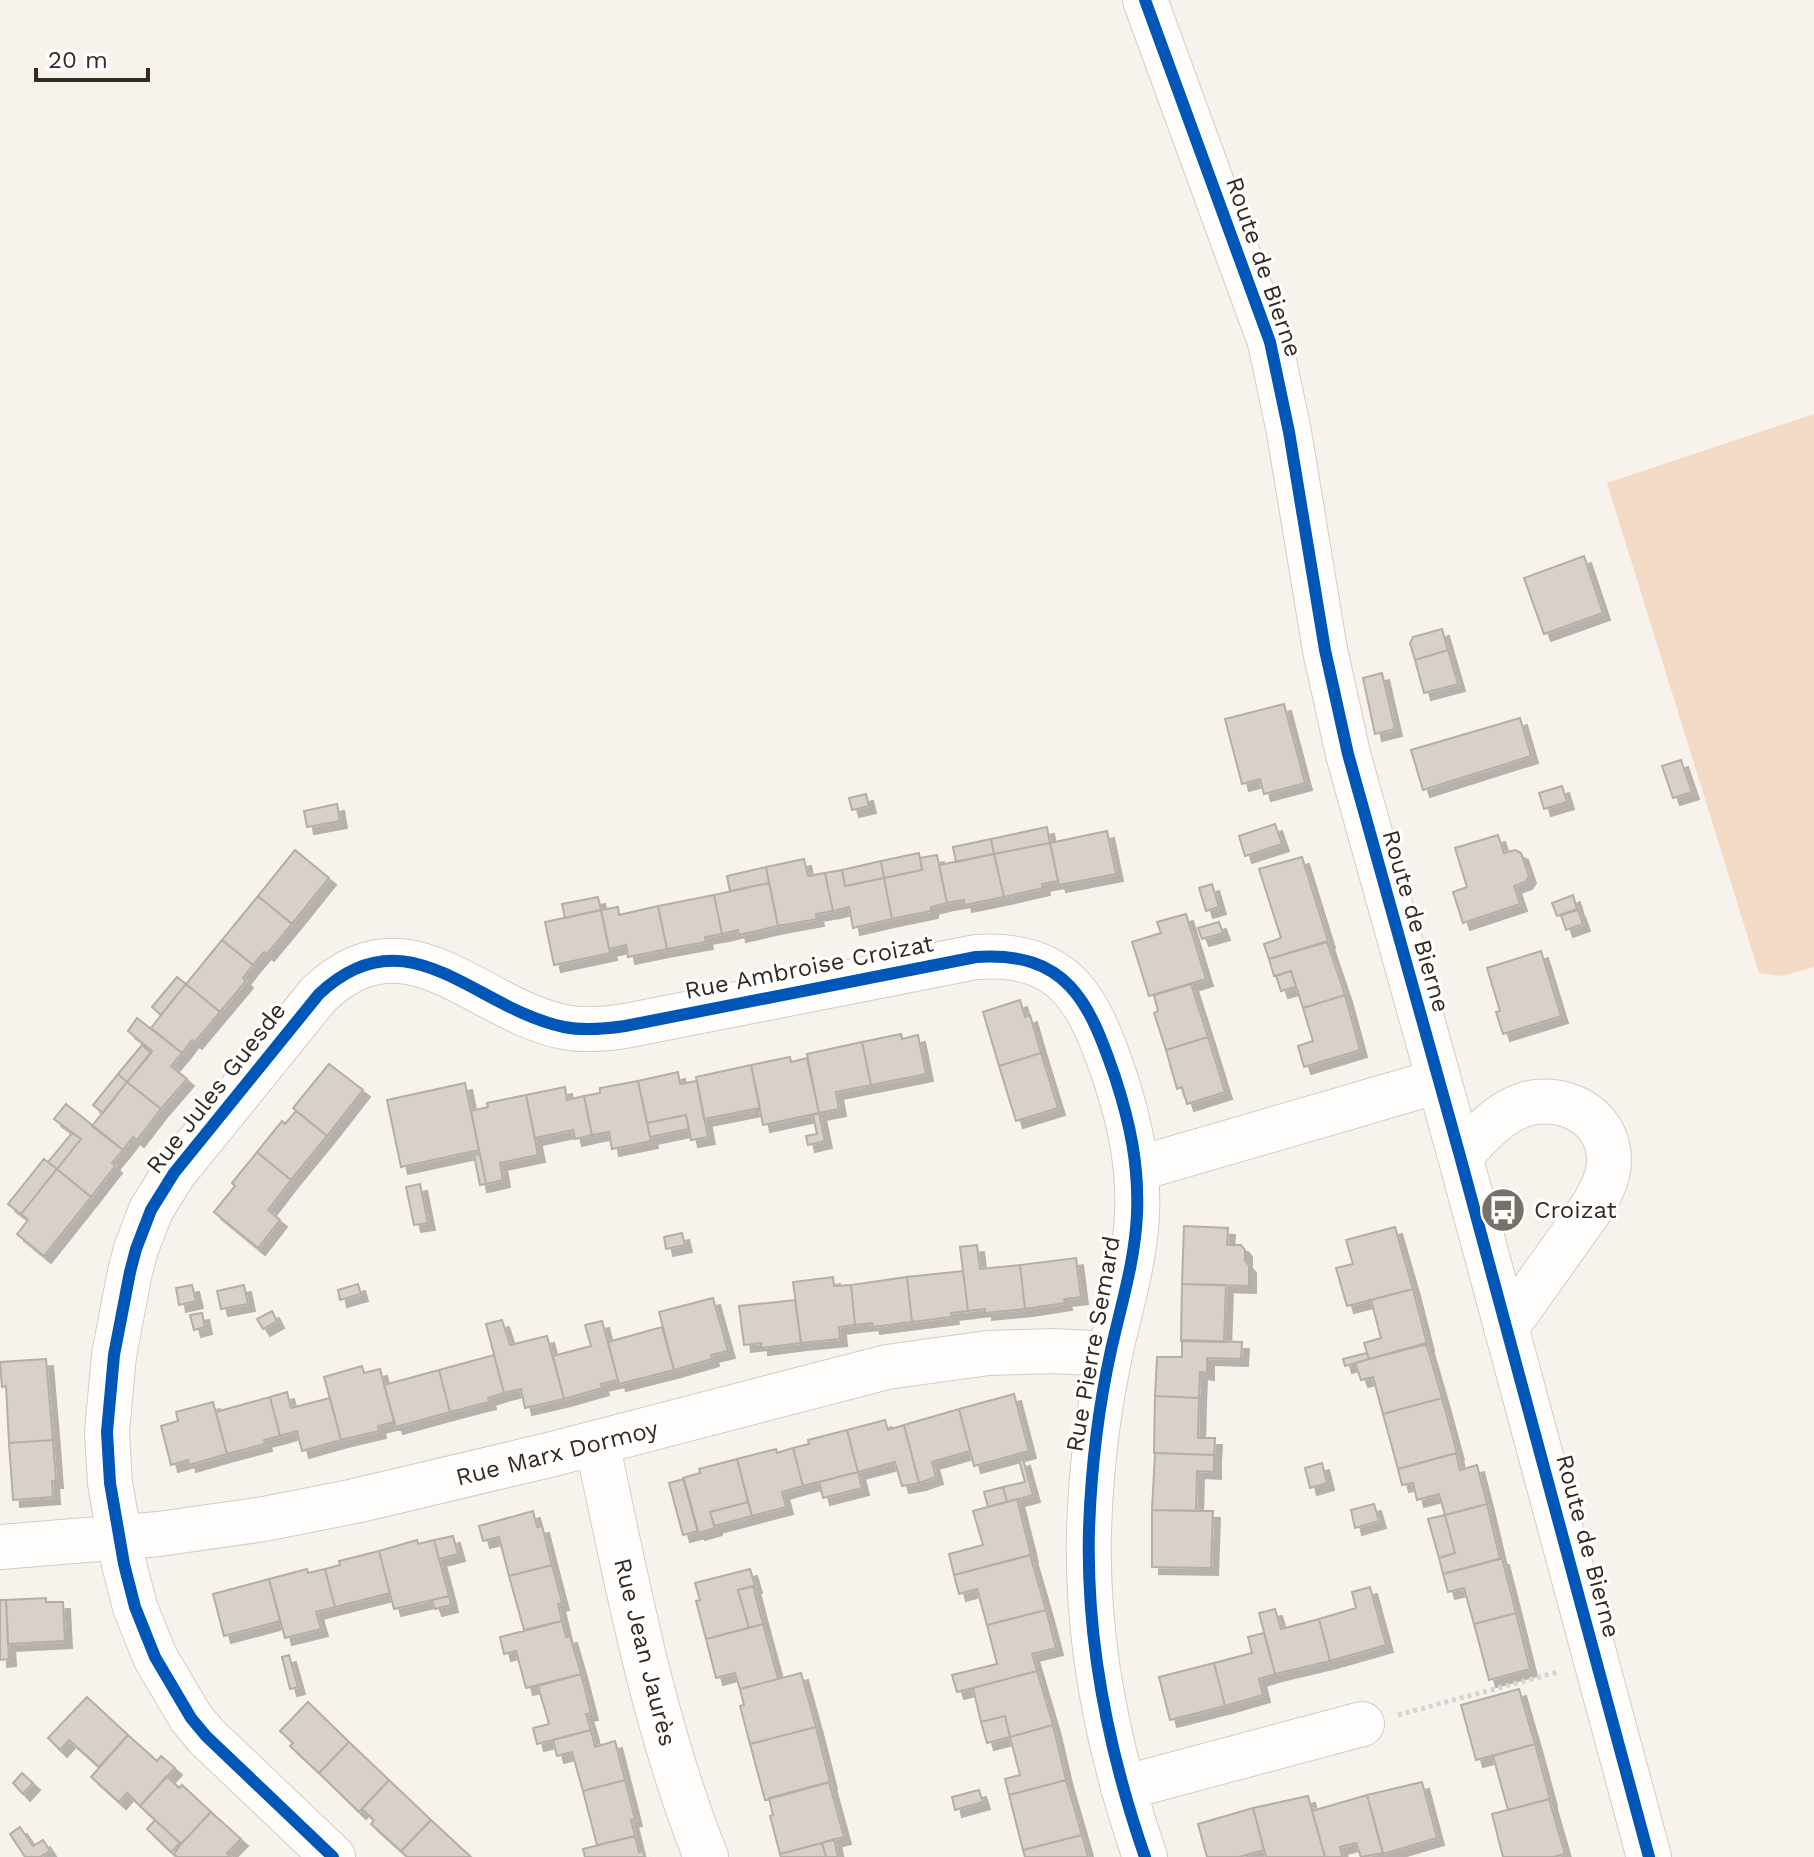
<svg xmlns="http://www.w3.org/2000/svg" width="1814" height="1857" viewBox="0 0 1814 1857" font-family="'Work Sans',sans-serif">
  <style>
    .green { fill: #f2dac4 }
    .building { fill: #d9d0c9; stroke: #b5aea7; stroke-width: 2; filter: url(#shadow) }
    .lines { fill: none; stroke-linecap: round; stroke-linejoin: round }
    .minor-casing { stroke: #d4ccc5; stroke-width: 46 }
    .path { stroke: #d6d3d2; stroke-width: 5; stroke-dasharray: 4 4; stroke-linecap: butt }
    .minor { stroke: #fefdfc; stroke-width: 44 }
    .cycleway-casing { stroke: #fff; stroke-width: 17 }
    .cycleway { stroke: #0057b8; stroke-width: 12 }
    .labels { text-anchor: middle; stroke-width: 6; stroke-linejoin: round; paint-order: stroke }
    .street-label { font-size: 24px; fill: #352a21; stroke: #fff }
    .poi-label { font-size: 24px; fill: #352a21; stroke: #fff; text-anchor: start }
  </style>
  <defs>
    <filter id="shadow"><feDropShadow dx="7" dy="7" stdDeviation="0" flood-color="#0004"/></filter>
  </defs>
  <rect width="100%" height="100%" fill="#f8f2ec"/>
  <!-- green -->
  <path class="green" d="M 1814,414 L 1814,967 L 1781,976 L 1759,973 L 1607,483 Z"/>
  <!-- building -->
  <path class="building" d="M 1584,556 L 1603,613 L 1544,634 L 1524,578 Z
    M 1442,629 L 1448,650 L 1415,660 L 1410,643 L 1413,637 Z
    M 1448,650 L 1458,684 L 1424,693 L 1415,660 Z
    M 1382,673 L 1395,729 L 1375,734 L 1363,678 Z
    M 1284,704 L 1305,783 L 1264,794 L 1260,779 L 1242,784 L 1225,719 Z
    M 1520,718 L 1531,756 L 1423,790 L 1411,750 Z
    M 1681,760 L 1692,792 L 1673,798 L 1662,766 Z
    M 1562,786 L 1567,802 L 1544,809 L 1539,793 Z
    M 866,794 L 869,806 L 852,810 L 849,798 Z
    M 337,804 L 340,821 L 307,827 L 304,811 Z
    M 1275,824 L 1282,844 L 1245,856 L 1239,836 Z
    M 1047,827 L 1050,843 L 994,854 L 991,839 Z
    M 1107,831 L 1116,874 L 1059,885 L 1050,843 Z
    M 1498,835 L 1504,853 L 1515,850 L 1521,853 L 1529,876 L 1525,882 L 1514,886 L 1520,904 L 1463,923 L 1453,892 L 1467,887 L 1455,848 Z
    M 991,839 L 994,854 L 956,862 L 953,847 Z
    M 1050,843 L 1058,881 L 1042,884 L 1043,888 L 1004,897 L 994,854 Z
    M 295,850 L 329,878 L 292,924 L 258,896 Z
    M 919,853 L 922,870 L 884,878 L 881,861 Z
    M 994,854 L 1004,897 L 965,905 L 964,900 L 947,903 L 939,865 Z
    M 937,855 L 947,903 L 931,907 L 931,911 L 892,919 L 884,878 L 922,870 L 920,858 Z
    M 1302,857 L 1328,941 L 1269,959 L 1264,944 L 1281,938 L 1259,869 Z
    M 804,859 L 808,876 L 825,873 L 833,911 L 816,914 L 817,919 L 778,926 L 766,867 Z
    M 881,861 L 884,878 L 845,886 L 842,870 Z
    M 766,867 L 769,883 L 730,891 L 727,876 Z
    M 842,870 L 845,886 L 884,878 L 892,919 L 853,928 L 849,907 L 833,911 L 825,873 Z
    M 769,883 L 778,926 L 739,935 L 738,930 L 722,934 L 714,895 Z
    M 1212,884 L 1219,907 L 1206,911 L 1199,888 Z
    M 714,895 L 722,934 L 705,937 L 706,942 L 667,949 L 658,906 Z
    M 1573,895 L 1577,909 L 1557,916 L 1552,903 Z
    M 258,896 L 292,924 L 267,954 L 264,952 L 253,965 L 222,940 Z
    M 598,897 L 601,910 L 565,918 L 562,904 Z
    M 658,906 L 667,949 L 628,957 L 626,945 L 609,949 L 601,910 L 618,907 L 619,915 Z
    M 601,910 L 610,953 L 554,965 L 545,922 Z
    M 1578,910 L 1583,924 L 1566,930 L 1561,915 Z
    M 1186,914 L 1206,979 L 1149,996 L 1132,942 L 1161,933 L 1157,922 Z
    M 1219,922 L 1223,933 L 1202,939 L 1198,928 Z
    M 222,940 L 253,965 L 243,978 L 246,981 L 220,1012 L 186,984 Z
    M 1327,942 L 1345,995 L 1303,1008 L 1291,971 L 1274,976 L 1269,959 Z
    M 1541,951 L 1561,1016 L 1503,1034 L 1496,1012 L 1500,1011 L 1487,968 Z
    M 1291,971 L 1296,987 L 1281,991 L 1276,976 Z
    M 177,977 L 186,984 L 161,1015 L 152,1007 Z
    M 186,984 L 220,1012 L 195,1042 L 192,1040 L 182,1053 L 151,1028 Z
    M 1191,984 L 1208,1037 L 1166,1050 L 1154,1013 L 1158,1011 L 1154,995 Z
    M 1345,995 L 1360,1050 L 1304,1067 L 1298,1046 L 1313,1041 L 1303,1008 Z
    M 1020,1000 L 1025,1017 L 1030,1015 L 1041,1053 L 999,1066 L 983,1012 Z
    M 137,1018 L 182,1053 L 171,1066 L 187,1079 L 161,1109 L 127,1082 L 152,1051 L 128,1031 Z
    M 901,1034 L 902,1039 L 918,1035 L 926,1074 L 871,1085 L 862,1042 Z
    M 1208,1037 L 1225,1092 L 1187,1104 L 1182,1087 L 1177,1089 L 1166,1050 Z
    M 862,1042 L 871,1085 L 836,1092 L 839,1109 L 819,1113 L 807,1054 Z
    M 142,1045 L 151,1053 L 127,1082 L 118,1074 Z
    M 1041,1053 L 1058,1108 L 1016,1121 L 999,1066 Z
    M 790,1057 L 791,1062 L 807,1058 L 819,1113 L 763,1125 L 751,1065 Z
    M 329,1064 L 363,1090 L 327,1136 L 293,1108 Z
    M 751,1065 L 760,1108 L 704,1119 L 696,1077 Z
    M 678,1072 L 680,1084 L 697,1081 L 708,1137 L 691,1140 L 686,1115 L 647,1123 L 638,1081 Z
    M 118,1074 L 127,1082 L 103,1113 L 93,1105 Z
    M 638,1081 L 651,1141 L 612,1149 L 609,1132 L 592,1135 L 584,1096 L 600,1093 L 600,1088 Z
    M 127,1082 L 161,1109 L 137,1140 L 133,1137 L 123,1150 L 92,1126 Z
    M 465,1083 L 479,1150 L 401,1167 L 387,1100 Z
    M 565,1087 L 567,1100 L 584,1096 L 592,1135 L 575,1139 L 573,1130 L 535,1138 L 526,1095 Z
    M 526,1095 L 538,1155 L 500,1163 L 503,1180 L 486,1184 L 471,1111 L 488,1107 L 487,1103 Z
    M 66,1104 L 123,1150 L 112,1163 L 115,1166 L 91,1197 L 57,1169 L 81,1139 L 54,1119 Z
    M 296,1111 L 327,1136 L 291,1180 L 257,1152 L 282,1121 L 285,1124 Z
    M 819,1113 L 825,1141 L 808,1145 L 806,1136 L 817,1134 L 813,1115 Z
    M 686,1115 L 689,1129 L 650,1137 L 647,1123 Z
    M 72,1133 L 81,1139 L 57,1169 L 48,1162 Z
    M 257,1152 L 291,1180 L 268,1210 L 280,1220 L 258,1248 L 214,1212 L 235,1186 L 232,1183 Z
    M 480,1154 L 486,1184 L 480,1185 L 474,1155 Z
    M 44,1159 L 57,1169 L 21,1214 L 8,1204 Z
    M 57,1169 L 91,1197 L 44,1256 L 17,1234 L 28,1220 L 21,1214 Z
    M 420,1184 L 428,1223 L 414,1225 L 406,1187 Z
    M 1184,1226 L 1228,1228 L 1227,1245 L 1241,1245 L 1245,1250 L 1245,1261 L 1249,1266 L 1249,1286 L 1182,1284 Z
    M 1395,1227 L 1413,1289 L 1347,1306 L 1336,1268 L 1353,1264 L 1346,1240 Z
    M 682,1233 L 685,1245 L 666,1249 L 664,1237 Z
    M 977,1245 L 980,1269 L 1020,1265 L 1025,1309 L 985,1313 L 985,1309 L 968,1311 L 960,1247 Z
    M 1076,1258 L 1081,1297 L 1064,1299 L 1065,1303 L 1025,1309 L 1020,1265 Z
    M 963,1271 L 968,1311 L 951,1313 L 952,1317 L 912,1322 L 907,1277 Z
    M 833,1277 L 834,1286 L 851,1285 L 855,1325 L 839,1327 L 840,1339 L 801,1343 L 793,1282 Z
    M 907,1277 L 912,1322 L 873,1327 L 872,1323 L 855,1325 L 851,1285 Z
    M 358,1284 L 361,1294 L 340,1300 L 338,1290 Z
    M 1182,1284 L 1226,1285 L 1224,1342 L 1181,1341 Z
    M 192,1285 L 196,1301 L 179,1305 L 176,1288 Z
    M 244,1285 L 248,1304 L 221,1309 L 217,1291 Z
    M 1413,1289 L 1427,1344 L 1369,1359 L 1364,1343 L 1381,1338 L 1371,1300 Z
    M 713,1298 L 728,1351 L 711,1355 L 712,1359 L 674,1370 L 659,1312 Z
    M 795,1300 L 801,1343 L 761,1348 L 761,1343 L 744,1345 L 739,1306 Z
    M 272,1311 L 277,1321 L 263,1329 L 257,1319 Z
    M 202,1313 L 205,1327 L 194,1330 L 190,1315 Z
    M 502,1320 L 510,1345 L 547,1336 L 564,1399 L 525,1408 L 521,1389 L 504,1393 L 486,1324 Z
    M 602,1321 L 618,1380 L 601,1384 L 602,1388 L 564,1399 L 553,1356 L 591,1346 L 585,1325 Z
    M 662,1327 L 674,1370 L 619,1384 L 608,1342 Z
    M 1182,1340 L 1242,1342 L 1241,1359 L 1207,1358 L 1207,1373 L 1200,1372 L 1199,1398 L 1155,1396 L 1157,1357 L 1182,1357 Z
    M 1426,1343 L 1442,1398 L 1383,1414 L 1373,1377 L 1361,1380 L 1355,1363 Z
    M 1367,1353 L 1369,1359 L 1345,1366 L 1343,1359 Z
    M 494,1355 L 504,1393 L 488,1398 L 489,1402 L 450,1412 L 439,1370 Z
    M 46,1359 L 53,1440 L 9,1443 L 6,1386 L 2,1387 L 0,1362 Z
    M 362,1366 L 364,1373 L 380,1369 L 394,1422 L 378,1426 L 379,1431 L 341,1440 L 324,1377 Z
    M 439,1370 L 450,1412 L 396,1427 L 384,1385 Z
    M 287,1392 L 291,1408 L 330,1398 L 341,1440 L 302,1451 L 297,1431 L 280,1436 L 270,1397 Z
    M 1014,1394 L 1029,1451 L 974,1466 L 959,1409 Z
    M 1155,1396 L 1199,1398 L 1198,1438 L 1215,1438 L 1214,1455 L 1154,1453 Z
    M 270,1397 L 280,1436 L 264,1440 L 265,1444 L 227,1454 L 216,1412 Z
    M 1442,1398 L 1457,1453 L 1398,1469 L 1383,1414 Z
    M 213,1402 L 227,1454 L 189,1465 L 188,1460 L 171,1465 L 161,1426 L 178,1421 L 176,1412 Z
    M 959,1409 L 970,1451 L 932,1462 L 936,1477 L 919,1483 L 904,1425 Z
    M 885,1420 L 888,1430 L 904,1425 L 919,1483 L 902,1486 L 895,1462 L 858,1472 L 847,1430 Z
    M 847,1430 L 858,1472 L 803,1486 L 793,1448 L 809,1444 L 808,1440 Z
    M 53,1440 L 56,1481 L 52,1481 L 53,1497 L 13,1500 L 9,1443 Z
    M 793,1448 L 803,1486 L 782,1492 L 786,1507 L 752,1516 L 737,1459 L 776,1449 L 777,1453 Z
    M 1155,1453 L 1214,1455 L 1214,1472 L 1197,1471 L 1196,1511 L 1152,1510 Z
    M 1456,1453 L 1460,1470 L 1477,1465 L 1487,1504 L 1445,1515 L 1439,1494 L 1417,1500 L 1413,1483 L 1402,1485 L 1398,1469 Z
    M 737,1459 L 748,1502 L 710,1512 L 715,1528 L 698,1533 L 683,1478 L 700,1473 L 699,1469 Z
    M 1023,1459 L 1033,1495 L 1007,1502 L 1003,1487 L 1025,1482 L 1019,1460 Z
    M 1322,1463 L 1327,1483 L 1310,1488 L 1305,1468 Z
    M 858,1472 L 862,1488 L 823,1498 L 819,1482 Z
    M 684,1479 L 698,1531 L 683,1535 L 669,1483 Z
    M 1003,1487 L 1007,1502 L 988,1507 L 984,1492 Z
    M 1017,1499 L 1031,1555 L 954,1575 L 949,1554 L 983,1545 L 973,1511 Z
    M 748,1502 L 752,1516 L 714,1526 L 710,1512 Z
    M 1374,1504 L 1379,1521 L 1355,1528 L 1351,1510 Z
    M 1487,1504 L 1500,1559 L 1443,1574 L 1439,1558 L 1455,1553 L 1445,1515 Z
    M 1152,1510 L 1213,1511 L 1211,1568 L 1152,1567 Z
    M 533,1511 L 537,1527 L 542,1526 L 552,1565 L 509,1576 L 499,1537 L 483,1541 L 479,1526 Z
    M 1445,1515 L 1455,1553 L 1439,1558 L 1428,1519 Z
    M 453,1536 L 458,1554 L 439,1559 L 434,1540 Z
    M 417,1540 L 418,1544 L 434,1540 L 449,1596 L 394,1609 L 379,1551 Z
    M 379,1551 L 390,1593 L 335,1607 L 325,1569 L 340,1565 L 339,1561 Z
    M 1030,1555 L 1046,1610 L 987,1625 L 977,1589 L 959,1594 L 954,1575 Z
    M 1502,1558 L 1516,1613 L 1474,1624 L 1464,1588 L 1448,1592 L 1443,1574 Z
    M 552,1565 L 562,1603 L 558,1604 L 562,1621 L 524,1630 L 509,1576 Z
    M 307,1569 L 308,1573 L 325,1569 L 335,1607 L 316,1612 L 321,1629 L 285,1638 L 269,1579 Z
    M 750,1569 L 755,1586 L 738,1590 L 749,1628 L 706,1639 L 696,1601 L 700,1600 L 695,1583 Z
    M 269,1579 L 280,1621 L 224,1636 L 213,1594 Z
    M 753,1586 L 763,1624 L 749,1628 L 738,1590 Z
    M 1370,1587 L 1386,1645 L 1330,1661 L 1319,1619 L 1356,1608 L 1352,1592 Z
    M 449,1596 L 451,1605 L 435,1609 L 432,1600 Z
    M 46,1598 L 46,1602 L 63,1602 L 65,1641 L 8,1644 L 6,1600 Z
    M 0,1600 L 6,1600 L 9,1659 L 0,1660 Z
    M 1275,1609 L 1281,1629 L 1319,1619 L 1330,1661 L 1275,1674 L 1259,1613 Z
    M 1046,1610 L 1056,1648 L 1032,1654 L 1037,1671 L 957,1692 L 952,1675 L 997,1664 L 987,1625 Z
    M 1516,1613 L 1530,1669 L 1489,1680 L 1474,1624 Z
    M 562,1621 L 566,1637 L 570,1636 L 581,1674 L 526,1688 L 516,1651 L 504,1654 L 500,1637 Z
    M 763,1624 L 778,1679 L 740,1689 L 735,1673 L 716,1678 L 706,1639 Z
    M 1264,1633 L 1275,1674 L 1259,1679 L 1263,1695 L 1225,1706 L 1214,1663 L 1252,1653 L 1248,1637 Z
    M 289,1655 L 298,1687 L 290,1689 L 282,1657 Z
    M 1214,1663 L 1225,1706 L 1170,1720 L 1159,1677 Z
    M 1037,1671 L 1053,1725 L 1010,1737 L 1005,1716 L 981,1722 L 973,1688 Z
    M 801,1673 L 816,1727 L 750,1744 L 740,1706 L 744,1705 L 740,1689 Z
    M 581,1674 L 591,1713 L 586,1714 L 591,1730 L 537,1744 L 533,1728 L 549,1724 L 538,1686 Z
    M 1519,1689 L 1535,1744 L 1476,1760 L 1461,1705 Z
    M 87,1697 L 128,1735 L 99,1767 L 69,1740 L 60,1750 L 48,1738 Z
    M 308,1702 L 349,1742 L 319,1773 L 290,1746 L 293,1743 L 280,1731 Z
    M 1005,1716 L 1010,1737 L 987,1743 L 981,1722 Z
    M 1053,1725 L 1066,1780 L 1009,1795 L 1005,1779 L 1020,1775 L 1010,1737 Z
    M 816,1727 L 830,1782 L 765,1800 L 750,1744 Z
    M 591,1730 L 595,1747 L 615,1741 L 625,1780 L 583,1791 L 572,1752 L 557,1756 L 553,1740 Z
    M 128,1735 L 157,1761 L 161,1756 L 175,1768 L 140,1806 L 127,1793 L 119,1802 L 91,1777 Z
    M 349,1742 L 389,1780 L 359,1812 L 319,1773 Z
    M 1535,1744 L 1550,1799 L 1508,1810 L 1493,1756 Z
    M 22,1773 L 33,1783 L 23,1794 L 13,1783 Z
    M 167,1776 L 179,1788 L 182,1785 L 211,1812 L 181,1844 L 140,1806 Z
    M 389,1780 L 431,1820 L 401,1851 L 371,1824 L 374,1820 L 362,1809 Z
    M 625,1780 L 635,1819 L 631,1820 L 635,1836 L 597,1845 L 583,1791 Z
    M 1066,1780 L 1082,1835 L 1023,1850 L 1009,1795 Z
    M 829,1782 L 844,1837 L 780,1854 L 770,1816 L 773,1815 L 769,1798 Z
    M 1422,1782 L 1437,1838 L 1383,1854 L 1367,1795 Z
    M 979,1790 L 983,1802 L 955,1810 L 952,1797 Z
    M 1367,1795 L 1383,1853 L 1361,1857 L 1356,1843 L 1340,1847 L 1342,1857 L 1325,1857 L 1312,1811 Z
    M 1308,1796 L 1325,1857 L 1266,1857 L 1253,1808 Z
    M 1549,1799 L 1565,1854 L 1553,1857 L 1503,1857 L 1492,1814 Z
    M 1253,1808 L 1264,1850 L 1239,1857 L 1207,1857 L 1198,1824 Z
    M 211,1812 L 241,1839 L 227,1853 L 231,1857 L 177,1857 L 174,1854 L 181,1844 Z
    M 155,1820 L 180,1843 L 171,1852 L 147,1829 Z
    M 431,1820 L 471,1857 L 407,1857 L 401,1851 Z
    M 20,1827 L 33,1846 L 43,1840 L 50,1851 L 40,1857 L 25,1857 L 10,1834 Z
    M 1082,1835 L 1088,1857 L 1025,1857 L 1023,1850 Z
    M 635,1836 L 639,1852 L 643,1851 L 645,1857 L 585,1857 L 583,1849 Z
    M 834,1839 L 838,1857 L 826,1857 L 822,1843 Z
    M 822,1843 L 826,1857 L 781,1857 L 780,1854 Z"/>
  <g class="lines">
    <!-- minor casing -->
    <g class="minor-casing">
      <path id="minor" d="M 1145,0 L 1270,342 L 1289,432 L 1325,650 L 1348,754 L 1460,1156 L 1649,1857
        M 1460,1156 C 1478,1137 1497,1114 1523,1105 C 1561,1092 1609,1115 1609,1160 C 1609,1177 1601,1192 1593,1206 L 1506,1328
        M 1137,1169 L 1439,1081
        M 597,1443 C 627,1582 653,1724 706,1857
        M 0,1547 L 159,1534 L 264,1519 L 355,1501 L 549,1455 L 887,1367 L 988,1353 L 1053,1351 L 1110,1354
        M 1123,1788 L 1362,1724
        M 333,1857 L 206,1736 L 191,1718 L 155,1657 L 135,1607 L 124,1564 L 110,1483 L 107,1432 L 114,1355 L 130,1272 L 136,1249 L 151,1210 L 174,1173 L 319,994 C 408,910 475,1009 564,1027 C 584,1031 605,1029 625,1026 L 976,957 C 1067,951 1089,1001 1115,1077 C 1130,1123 1139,1165 1137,1214 C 1135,1261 1121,1305 1111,1350 C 1098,1409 1091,1470 1089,1530 C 1086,1641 1109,1753 1145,1857"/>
    </g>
    <!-- path -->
    <path class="path" d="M 1398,1715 L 1558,1672"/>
    <!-- minor -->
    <use href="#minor" class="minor"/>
    <!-- cycleway casing -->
    <g class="cycleway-casing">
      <path id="cycleway" d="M 1145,0 L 1270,342 L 1289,432 L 1325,650 L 1348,754 L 1460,1156 L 1649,1857
        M 333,1857 L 206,1736 L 191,1718 L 155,1657 L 135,1607 L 124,1564 L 110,1483 L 107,1432 L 114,1355 L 130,1272 L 136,1249 L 151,1210 L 174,1173 L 319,994 C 408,910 475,1009 564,1027 C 584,1031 605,1029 625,1026 L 976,957 C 1067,951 1089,1001 1115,1077 C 1130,1123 1139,1165 1137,1214 C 1135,1261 1121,1305 1111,1350 C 1098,1409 1091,1470 1089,1530 C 1086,1641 1109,1753 1145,1857"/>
    </g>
    <!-- cycleway -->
    <use href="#cycleway" class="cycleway"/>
  </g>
  <!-- icons -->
  <defs>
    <g id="bus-disc" transform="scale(2.3)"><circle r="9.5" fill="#797068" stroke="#fff"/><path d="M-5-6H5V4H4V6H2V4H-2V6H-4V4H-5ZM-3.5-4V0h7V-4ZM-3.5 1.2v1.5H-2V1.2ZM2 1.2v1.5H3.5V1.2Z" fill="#fff"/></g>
  </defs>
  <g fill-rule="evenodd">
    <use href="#bus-disc" x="1503" y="1210"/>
  </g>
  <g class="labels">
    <!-- street labels -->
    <g class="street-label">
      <text transform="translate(1264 267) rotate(71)" y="8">Route de Bierne</text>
      <text transform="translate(1416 921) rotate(74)" y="8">Route de Bierne</text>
      <text transform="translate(809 967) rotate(-11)" y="8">Rue Ambroise Croizat</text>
      <text transform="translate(216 1088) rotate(-52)" y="8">Rue Jules Guesde</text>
      <text transform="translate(1093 1344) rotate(-80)" y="8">Rue Pierre Semard</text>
      <text transform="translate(557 1453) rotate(-14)" y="8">Rue Marx Dormoy</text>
      <text transform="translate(1588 1546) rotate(75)" y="8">Route de Bierne</text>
      <text transform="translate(645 1652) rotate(76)" y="8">Rue Jean Jaurès</text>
    </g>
    <!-- poi labels -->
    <g class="poi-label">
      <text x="1534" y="1218">Croizat</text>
    </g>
  </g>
  <!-- scale -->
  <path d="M36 68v12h112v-12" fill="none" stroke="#352a21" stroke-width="4"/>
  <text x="48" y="68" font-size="24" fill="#352a21" stroke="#ffffff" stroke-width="6" paint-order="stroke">20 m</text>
</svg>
